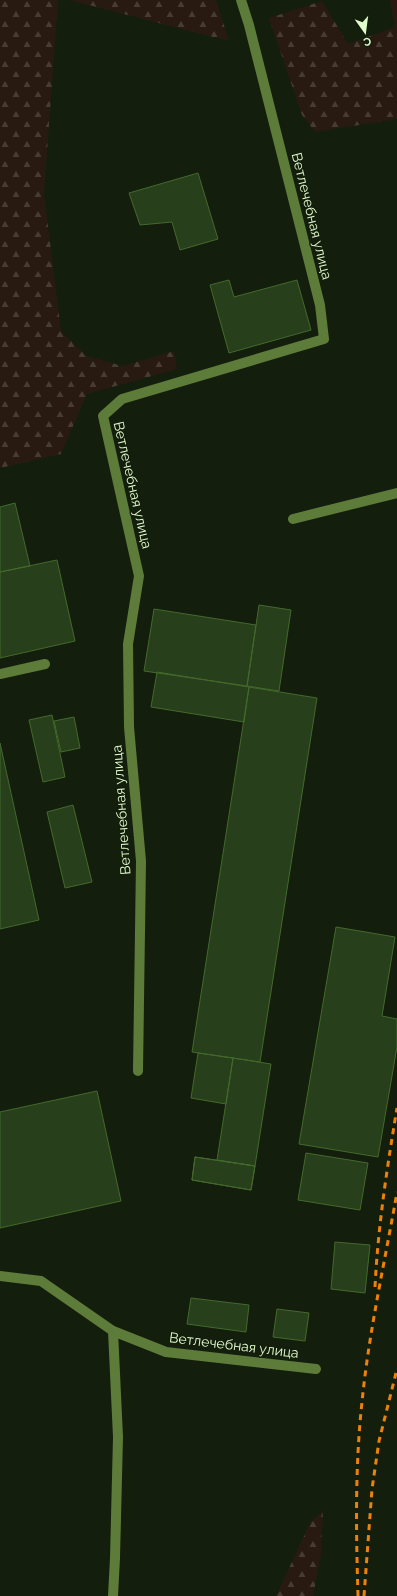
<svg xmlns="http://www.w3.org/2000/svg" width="397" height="1596" viewBox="0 0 397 1596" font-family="Raleway,sans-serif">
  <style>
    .forest { fill: url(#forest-firs) }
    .building { fill: #273f1a; stroke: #436a2d }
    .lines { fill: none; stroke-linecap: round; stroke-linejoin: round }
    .minor { stroke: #5d7c3a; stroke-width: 10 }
    .rail { stroke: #ec8209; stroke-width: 3; stroke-dasharray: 6 5; stroke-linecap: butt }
    .labels { text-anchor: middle; stroke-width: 3; stroke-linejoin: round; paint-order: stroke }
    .street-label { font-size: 14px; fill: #e2fdcc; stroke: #141e0d }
  </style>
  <defs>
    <pattern id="forest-firs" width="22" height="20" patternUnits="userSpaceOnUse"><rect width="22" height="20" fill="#281a10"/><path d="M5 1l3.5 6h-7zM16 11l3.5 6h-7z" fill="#473c32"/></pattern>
  </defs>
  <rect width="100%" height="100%" fill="#141e0d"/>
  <!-- forest -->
  <path class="forest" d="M 0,0 L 58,0 L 44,194 L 61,331 L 86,356 L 123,366 L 174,351 L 177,369 L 87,394 L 61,454 L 0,468 Z
    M 69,0 L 216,0 L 229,41 Z
    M 390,0 L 397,0 L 397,119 L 315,132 L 302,115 L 269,18 L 322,1 L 348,44 L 395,27 Z
    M 323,1511 L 321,1554 L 313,1596 L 276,1596 L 311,1521 Z"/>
  <!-- building -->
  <path class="building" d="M 198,173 L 218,239 L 180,250 L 172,222 L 140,225 L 129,193 Z
    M 229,280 L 234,297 L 297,280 L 311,330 L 229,353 L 210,285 Z
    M 15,503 L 30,566 L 0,572 L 0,507 Z
    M 57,560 L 75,641 L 0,658 L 0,572 Z
    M 259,605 L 291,610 L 279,691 L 247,686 Z
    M 154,609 L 256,625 L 247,686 L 144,671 Z
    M 157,672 L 249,687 L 244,722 L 151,707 Z
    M 249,687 L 317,698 L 260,1062 L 192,1052 Z
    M 52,715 L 65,777 L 43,782 L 29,720 Z
    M 74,717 L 80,748 L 61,752 L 54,721 Z
    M 0,743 L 39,920 L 0,929 Z
    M 73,805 L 92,882 L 65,888 L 47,812 Z
    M 336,927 L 395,937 L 382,1016 L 397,1019 L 397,1047 L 378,1157 L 299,1144 Z
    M 198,1053 L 233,1058 L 226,1104 L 191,1098 Z
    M 233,1058 L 271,1064 L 255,1166 L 217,1160 Z
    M 97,1091 L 121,1201 L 0,1228 L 0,1112 Z
    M 306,1153 L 368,1163 L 360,1210 L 298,1200 Z
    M 195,1157 L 255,1166 L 251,1190 L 192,1180 Z
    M 195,1157 L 255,1166 L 251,1190 L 192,1180 Z
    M 335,1242 L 370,1245 L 365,1293 L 331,1289 Z
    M 191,1298 L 249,1305 L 246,1332 L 187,1324 Z
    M 277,1309 L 309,1313 L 305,1341 L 273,1337 Z"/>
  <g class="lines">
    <!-- minor -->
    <path class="minor" d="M 293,519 L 397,493
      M 0,674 L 45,664
      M 138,1071 L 141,861 L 129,727 L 128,644 L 139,576 L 103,416 L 122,399 L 324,339 L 320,305 L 249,25 L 241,0
      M 0,1276 L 41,1281 L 113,1331 L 166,1352 L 316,1369
      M 113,1596 L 115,1558 L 118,1437 L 113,1331"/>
    <!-- rail -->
    <path class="rail" d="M 375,1287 C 378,1226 387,1168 397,1108
      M 358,1596 C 356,1531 355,1466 362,1402 C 369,1331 385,1261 397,1192
      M 364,1596 L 372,1489 L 379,1441 L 397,1369"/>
  </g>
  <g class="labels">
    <!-- street labels -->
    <g class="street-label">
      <text transform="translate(312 216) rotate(76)" y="5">Ветлечебная улица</text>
      <text transform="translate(133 485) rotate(77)" y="5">Ветлечебная улица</text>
      <text transform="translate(121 810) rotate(-94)" y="5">Ветлечебная улица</text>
      <text transform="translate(234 1345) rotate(7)" y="5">Ветлечебная улица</text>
    </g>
  </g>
  <!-- north arrow -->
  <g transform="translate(365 32) rotate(166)" stroke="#141e0d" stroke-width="3" paint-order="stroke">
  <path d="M0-3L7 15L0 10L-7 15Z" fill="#e2fdcc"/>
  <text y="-6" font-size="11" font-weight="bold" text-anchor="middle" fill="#e2fdcc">С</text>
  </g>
</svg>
